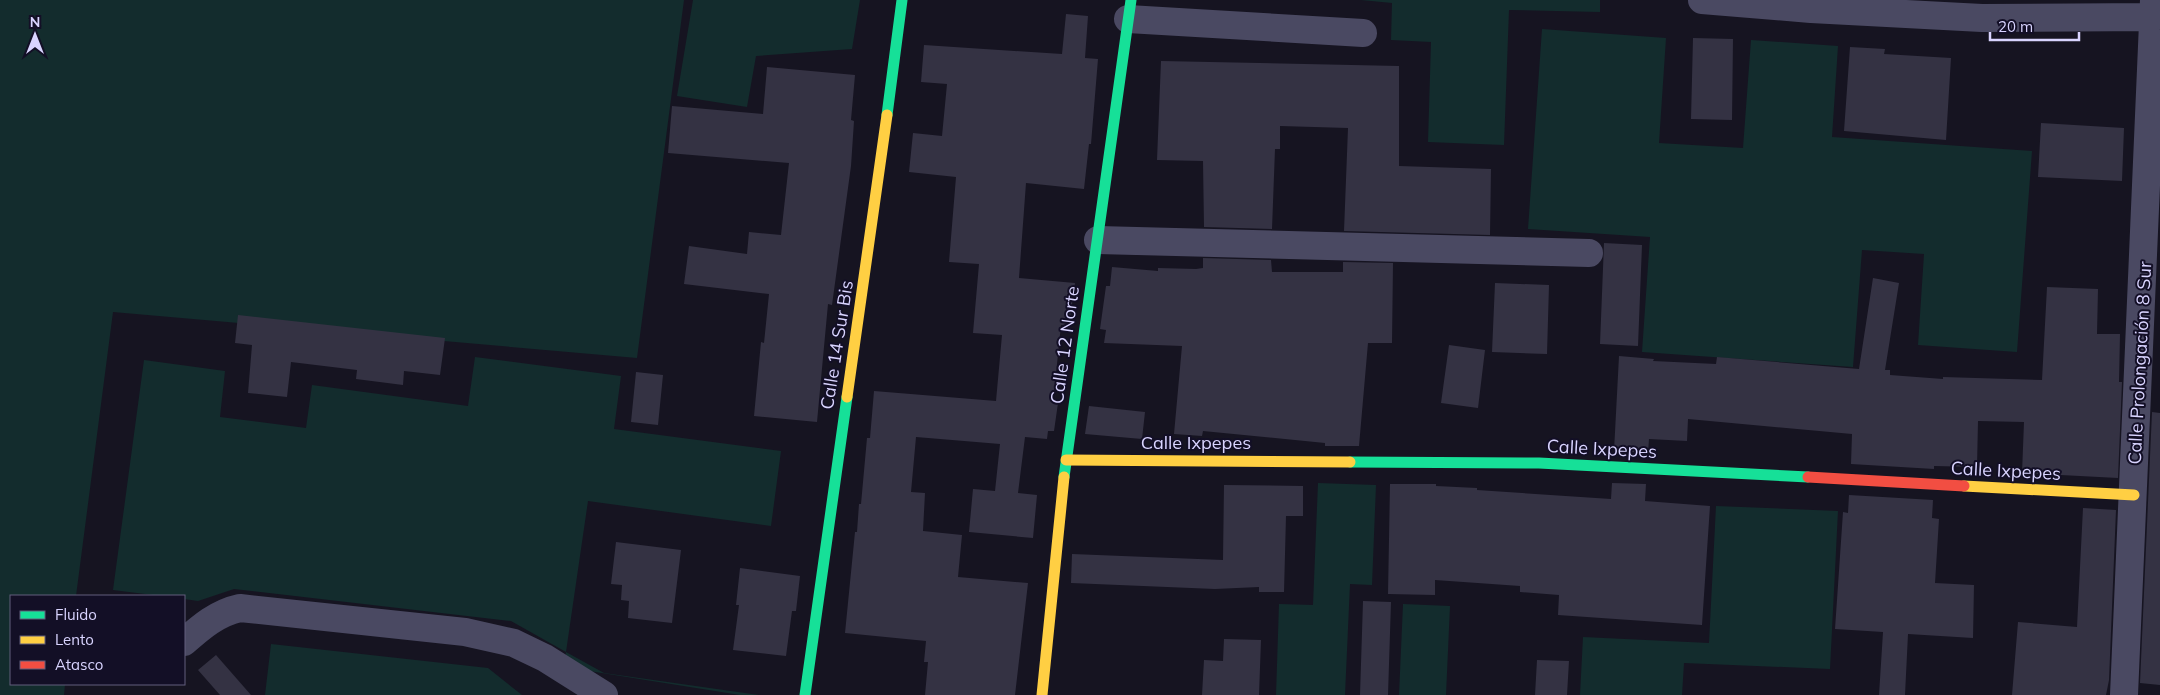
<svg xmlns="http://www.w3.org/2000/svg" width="2160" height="695" viewBox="0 0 2160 695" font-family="Mulish,sans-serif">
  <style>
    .green { fill: #132c2d }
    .building { fill: #343243 }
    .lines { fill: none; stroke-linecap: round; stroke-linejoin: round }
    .street { stroke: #4a4962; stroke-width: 28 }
    .fast { stroke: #16e098; stroke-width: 11 }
    .slow { stroke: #ffcf43; stroke-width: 11 }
    .jam { stroke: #f24e42; stroke-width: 11 }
    .labels { text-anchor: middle; stroke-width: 4; stroke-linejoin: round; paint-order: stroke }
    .street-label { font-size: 18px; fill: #d9d4ff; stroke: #130f26 }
  </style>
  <rect width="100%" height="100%" fill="#161421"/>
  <!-- green -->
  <path class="green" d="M 0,0 L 684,0 L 637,358 L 113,312 L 76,596 L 11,596 L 11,684 L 65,684 L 64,695 L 0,695 Z
    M 693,0 L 860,0 L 852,49 L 756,56 L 747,107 L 677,96 Z
    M 1361,0 L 1600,0 L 1600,12 L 1509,10 L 1504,145 L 1428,142 L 1431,42 L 1391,40 L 1392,3 Z
    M 1542,29 L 1666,38 L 1659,143 L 1743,148 L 1751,40 L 1838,46 L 1832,137 L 2032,151 L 2017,352 L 1918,345 L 1924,254 L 1862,250 L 1853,367 L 1642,352 L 1650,237 L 1528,229 Z
    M 475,357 L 621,376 L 614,429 L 781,451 L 771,526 L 588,501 L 566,652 L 604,673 L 759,695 L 740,695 L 564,667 L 566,652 L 511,621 L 234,589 L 198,601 L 184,599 L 184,596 L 161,596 L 113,590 L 144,360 L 225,371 L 220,417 L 306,428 L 312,385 L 468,406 Z
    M 1318,483 L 1376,485 L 1372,585 L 1350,584 L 1345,695 L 1276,695 L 1279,604 L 1313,605 Z
    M 1716,506 L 1838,511 L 1830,669 L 1684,663 L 1682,695 L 1580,695 L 1583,637 L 1709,643 Z
    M 1403,604 L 1450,606 L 1446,695 L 1399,695 Z
    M 271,644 L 488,668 L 522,695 L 265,695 Z"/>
  <!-- building -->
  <path class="building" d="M 1066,14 L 1088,16 L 1085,58 L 1098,59 L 1091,144 L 1089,144 L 1084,189 L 1026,183 L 1019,278 L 1075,283 L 1069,326 L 1061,325 L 1053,403 L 1058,403 L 1054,431 L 1048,431 L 1047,439 L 1025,437 L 1018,493 L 1037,495 L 1033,538 L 969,532 L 973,489 L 995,491 L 1000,444 L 916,437 L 911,492 L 925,493 L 923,531 L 962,535 L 958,577 L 1028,583 L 1015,695 L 925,695 L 928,662 L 924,662 L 926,641 L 845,633 L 855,532 L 857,532 L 859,504 L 861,504 L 867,438 L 870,438 L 874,391 L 996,401 L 1002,335 L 973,333 L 979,264 L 949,262 L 956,177 L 909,172 L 913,133 L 942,136 L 947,84 L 921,82 L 924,45 L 1062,54 Z
    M 1693,38 L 1733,39 L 1732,120 L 1691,119 Z
    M 1850,47 L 1885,49 L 1884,54 L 1951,58 L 1946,140 L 1844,131 Z
    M 1161,61 L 1399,66 L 1399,166 L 1491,169 L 1490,235 L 1344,231 L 1348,128 L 1280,126 L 1280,149 L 1275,149 L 1272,229 L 1204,227 L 1203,161 L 1157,160 Z
    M 767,67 L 855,75 L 851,120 L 854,121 L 851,166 L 832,305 L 828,304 L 817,422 L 754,416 L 761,342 L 764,343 L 769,294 L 684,284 L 689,246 L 747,254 L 749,232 L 781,235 L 789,163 L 668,153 L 672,106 L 763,114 Z
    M 2041,123 L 2124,128 L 2122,181 L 2038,177 Z
    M 1604,243 L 1642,245 L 1638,346 L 1600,344 Z
    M 1203,258 L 1271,260 L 1272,272 L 1343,272 L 1343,262 L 1393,263 L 1392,343 L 1368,343 L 1359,446 L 1325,446 L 1325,443 L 1203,431 L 1202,436 L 1174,434 L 1182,346 L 1104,343 L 1106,330 L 1100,329 L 1106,286 L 1110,286 L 1112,267 L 1158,271 L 1158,268 L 1196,269 L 1203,268 Z
    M 1873,278 L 1899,283 L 1885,370 L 1890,370 L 1890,375 L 1943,379 L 1943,377 L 2042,380 L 2047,287 L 2098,289 L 2097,334 L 2120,334 L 2119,382 L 2122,382 L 2118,478 L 2022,473 L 2024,422 L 1978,421 L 1977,467 L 1934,466 L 1934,469 L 1851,464 L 1852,434 L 1688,419 L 1687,441 L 1649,439 L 1648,453 L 1614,451 L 1619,356 L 1654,359 L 1653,361 L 1716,364 L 1717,357 L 1859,369 Z
    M 1495,283 L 1549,285 L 1547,354 L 1492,352 Z
    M 238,315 L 445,338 L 440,375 L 404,371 L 403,385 L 356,379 L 357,370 L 291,362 L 287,397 L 248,393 L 252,345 L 235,343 Z
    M 1449,345 L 1485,350 L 1478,408 L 1441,403 Z
    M 636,372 L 663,375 L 658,425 L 631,422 Z
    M 1089,406 L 1145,412 L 1142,439 L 1085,434 Z
    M 2152,412 L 2160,413 L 2160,685 L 2140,683 Z
    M 1612,483 L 1646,484 L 1645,501 L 1710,506 L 1702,625 L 1558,615 L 1559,595 L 1520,592 L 1520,586 L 1435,580 L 1435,595 L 1388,594 L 1390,484 L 1436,484 L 1436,486 L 1477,488 L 1477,490 L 1611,499 Z
    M 1224,485 L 1303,486 L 1303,516 L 1286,516 L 1284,592 L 1259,592 L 1259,587 L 1215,589 L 1071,583 L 1072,554 L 1223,560 Z
    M 1849,495 L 1933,500 L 1932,518 L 1939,519 L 1935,583 L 1974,585 L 1973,638 L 1908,634 L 1905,695 L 1879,695 L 1883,632 L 1835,629 L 1843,512 L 1848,513 Z
    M 2083,508 L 2116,510 L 2109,680 L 2106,695 L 2012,695 L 2018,622 L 2077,627 Z
    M 616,542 L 681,550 L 672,623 L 628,618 L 629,601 L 621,600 L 622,585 L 611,584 Z
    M 740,568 L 800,576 L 796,611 L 792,611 L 786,656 L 733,650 L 739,605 L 736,605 Z
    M 1363,601 L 1391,602 L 1388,695 L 1360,695 Z
    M 1224,639 L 1261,640 L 1259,695 L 1202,695 L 1204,660 L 1223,661 Z
    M 216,655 L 251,695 L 220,695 L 198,670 Z
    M 1537,660 L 1569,661 L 1567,695 L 1535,695 Z"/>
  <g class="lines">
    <!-- street -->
    <path class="street" d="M 1702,0 L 1811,9 L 1982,18 L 2153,17
      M 1128,19 L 1363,33
      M 1098,240 L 1589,253
      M 184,642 C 201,627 217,613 240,608 L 465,632 L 514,643 L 545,658 L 604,695
      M 2124,695 L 2154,0"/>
    <!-- fast -->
    <path class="fast" d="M 887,115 L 902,0
      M 1350,462 L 1539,463 L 1808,477
      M 1064,477 L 1131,0
      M 805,695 L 847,397"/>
    <!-- slow -->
    <path class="slow" d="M 847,397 L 887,115
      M 1066,460 L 1350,462
      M 1964,486 L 2134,495
      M 1042,695 L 1064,477"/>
    <!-- jam -->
    <path class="jam" d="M 1808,477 L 1964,486"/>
  </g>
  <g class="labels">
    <!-- street labels -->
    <g class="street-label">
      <text transform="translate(837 345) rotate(-81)" y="6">Calle 14 Sur Bis</text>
      <text transform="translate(1065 345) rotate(-82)" y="6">Calle 12 Norte</text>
      <text transform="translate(2140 363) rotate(-87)" y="6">Calle Prolongación 8 Sur</text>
      <text x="1196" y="449">Calle Ixpepes</text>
      <text transform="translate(1602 449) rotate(3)" y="6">Calle Ixpepes</text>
      <text transform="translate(2006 471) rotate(3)" y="6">Calle Ixpepes</text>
    </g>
  </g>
  <!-- legend -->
  <rect x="10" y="595" width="175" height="90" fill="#130f26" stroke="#625e7d"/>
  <rect x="20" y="611" width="25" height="8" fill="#16e098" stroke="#625e7d"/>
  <text x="55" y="620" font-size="15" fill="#d9d4ff">Fluido</text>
  <rect x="20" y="636" width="25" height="8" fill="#ffcf43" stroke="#625e7d"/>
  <text x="55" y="645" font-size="15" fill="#d9d4ff">Lento</text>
  <rect x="20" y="661" width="25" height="8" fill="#f24e42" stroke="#625e7d"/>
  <text x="55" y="670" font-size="15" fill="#d9d4ff">Atasco</text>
  <!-- north arrow -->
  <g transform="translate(35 35)" stroke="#130f26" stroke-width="4" paint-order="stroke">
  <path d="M0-4L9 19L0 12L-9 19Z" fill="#d9d4ff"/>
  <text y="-8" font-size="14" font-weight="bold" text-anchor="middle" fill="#d9d4ff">N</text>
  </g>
  <!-- scale -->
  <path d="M1990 32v8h89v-8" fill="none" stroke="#d9d4ff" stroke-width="2.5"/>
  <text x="1998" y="32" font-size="15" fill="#d9d4ff" stroke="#130f26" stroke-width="4" paint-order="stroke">20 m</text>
</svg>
